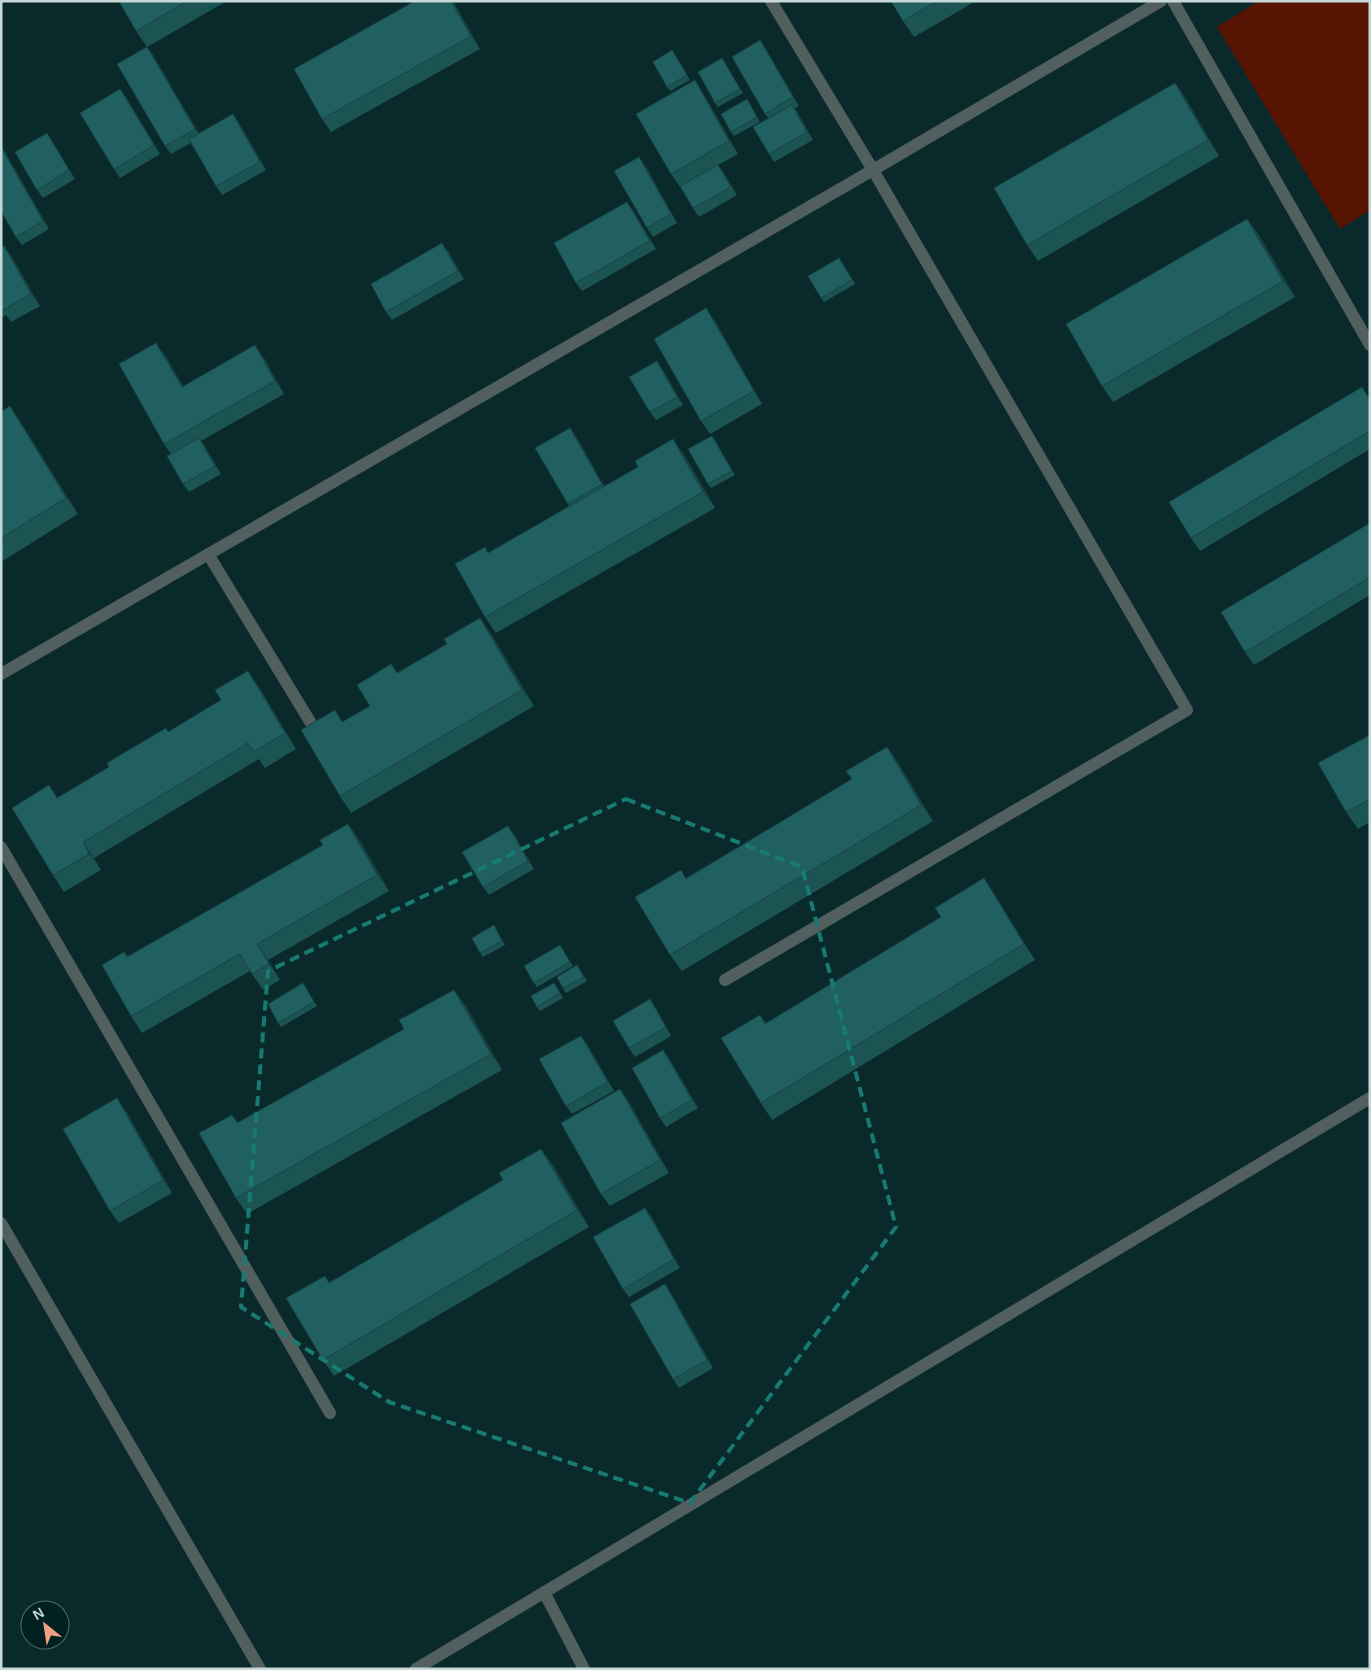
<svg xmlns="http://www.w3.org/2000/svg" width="1371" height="1670" viewBox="0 0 1371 1670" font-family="Arial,sans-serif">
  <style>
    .green { fill: #581402 }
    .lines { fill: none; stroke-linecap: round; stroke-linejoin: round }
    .service { stroke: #525f5f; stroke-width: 12 }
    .minor { stroke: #525f5f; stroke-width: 12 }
    .wall { fill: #1c5353 }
    .shaded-wall { fill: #174344 }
    .building { fill: #216061; stroke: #174344 }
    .marked { fill: none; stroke: #187b73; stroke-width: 4; stroke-dasharray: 10 6; stroke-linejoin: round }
  </style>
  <rect width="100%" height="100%" fill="#0a292a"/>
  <!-- green -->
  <path class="green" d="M 1259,1 L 1370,1 L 1370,210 L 1340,229 L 1217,27 Z"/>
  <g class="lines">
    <!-- service -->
    <path class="service" d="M 1,847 L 330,1413"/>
    <!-- minor -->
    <path class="minor" d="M 1173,1 L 1370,345
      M 208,554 L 320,738
      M 1,674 L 873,170 L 1161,1
      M 725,980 L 1187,710 L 873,170 L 771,1
      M 1,1223 L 260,1669
      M 544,1592 L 584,1669
      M 416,1669 L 1370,1098"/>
  </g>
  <!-- wall -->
  <path class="wall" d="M 119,1 L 227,1 L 147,47 L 153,55 L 199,134 L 239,123 L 266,170 L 222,195 L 216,186 L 191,143 L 171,154 L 165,146 L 147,47 L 136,31 Z
    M 415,1 L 453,1 L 480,49 L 331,132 L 322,119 Z
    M 891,1 L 976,1 L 914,37 L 903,21 Z
    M 760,40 L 766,49 L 799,106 L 795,108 L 813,140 L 774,162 L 769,154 L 768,118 L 765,114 Z
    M 675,55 L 690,80 L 670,91 L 667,87 Z
    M 722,58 L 743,93 L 718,107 L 715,103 Z
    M 1175,83 L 1186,99 L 1219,156 L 1038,261 L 1027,245 Z
    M 703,93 L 738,154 L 718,165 L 724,173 L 737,195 L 699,217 L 693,208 L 681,187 L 680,187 L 671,174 Z
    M 126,97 L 160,154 L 120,178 L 114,169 Z
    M 750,104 L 760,122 L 734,136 L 731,132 Z
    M 47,133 L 75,179 L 43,198 L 37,190 Z
    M 1,145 L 49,229 L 22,245 L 16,237 L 1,211 Z
    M 645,165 L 677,223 L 653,237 L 647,228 Z
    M 633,210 L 656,249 L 582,291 L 576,283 Z
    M 1247,219 L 1259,235 L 1295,297 L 1113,402 L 1102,386 Z
    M 4,246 L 13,259 L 40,306 L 11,322 L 6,315 L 1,318 L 1,248 Z
    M 448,251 L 464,279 L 392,320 L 386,312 Z
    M 842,262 L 855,284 L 824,302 L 821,298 Z
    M 706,308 L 715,321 L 762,404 L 710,434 L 701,421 Z
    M 165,355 L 183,386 L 264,358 L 284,394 L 201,441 L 221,474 L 189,492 L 183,484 L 171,454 L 164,444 Z
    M 663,370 L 683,405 L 656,420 L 650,412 Z
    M 1370,398 L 1370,449 L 1200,551 L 1191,538 Z
    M 10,406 L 21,423 L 78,514 L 1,562 L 1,412 Z
    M 576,436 L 604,486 L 685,456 L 715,508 L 496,633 L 485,617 L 488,553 L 569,506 L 535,448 Z
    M 715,440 L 735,475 L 711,488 L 708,484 Z
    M 1370,523 L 1370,595 L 1254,665 L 1245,652 Z
    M 491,634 L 534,706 L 351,813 L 340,796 L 343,722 L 370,706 L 397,673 Z
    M 259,687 L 296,749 L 265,768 L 259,759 L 94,858 L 101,870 L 64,892 L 53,875 L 58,798 L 168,732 Z
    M 1370,735 L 1370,822 L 1358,829 L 1346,812 Z
    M 887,747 L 898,763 L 933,821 L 682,971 L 670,955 L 686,878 L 852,779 Z
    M 348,824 L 360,841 L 389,891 L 268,960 L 280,980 L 263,990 L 250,971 L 142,1033 L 131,1016 L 124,952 L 128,956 L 323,845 Z
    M 508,826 L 514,834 L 534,869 L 489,895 L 483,887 Z
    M 984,878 L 995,895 L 1035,960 L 772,1120 L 761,1103 L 760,1015 L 766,1023 L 941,917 Z
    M 494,925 L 505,945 L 483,957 L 480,953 Z
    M 560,945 L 573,966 L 537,987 L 534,983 Z
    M 580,970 L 587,981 L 566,993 L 563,988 Z
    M 303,983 L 317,1006 L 281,1027 L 278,1023 Z
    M 557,987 L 563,998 L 540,1011 L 537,1007 Z
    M 466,1006 L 502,1070 L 247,1214 L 236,1198 L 232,1115 L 238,1122 Z
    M 656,1008 L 671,1036 L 635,1057 L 629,1048 Z
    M 581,1036 L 587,1044 L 614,1091 L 572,1114 L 566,1106 Z
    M 663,1050 L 669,1058 L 698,1108 L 666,1127 L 660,1118 Z
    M 620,1089 L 629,1102 L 669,1173 L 610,1206 L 601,1194 Z
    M 126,1111 L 172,1193 L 119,1223 L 110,1211 Z
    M 553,1165 L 589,1227 L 334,1376 L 323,1360 L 329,1282 Z
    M 651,1216 L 680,1268 L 629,1297 L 623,1289 Z
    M 665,1284 L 671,1293 L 713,1368 L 679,1388 L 673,1379 Z"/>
  <!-- shaded-wall -->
  <path class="shaded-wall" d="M 451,1 L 453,1 L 480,49 L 471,36 Z
    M 760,40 L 766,49 L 799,106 L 793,97 Z
    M 147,47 L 153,55 L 201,137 L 195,129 Z
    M 695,80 L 703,93 L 738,154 L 729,141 Z
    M 1175,83 L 1186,99 L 1219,156 L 1208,140 Z
    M 120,89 L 126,97 L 160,154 L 154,145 Z
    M 792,105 L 798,113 L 813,140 L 807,132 Z
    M 233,114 L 239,123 L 266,170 L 260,162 Z
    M 47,133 L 53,142 L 75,179 L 69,170 Z
    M 1,145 L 49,229 L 43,221 L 1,147 Z
    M 639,157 L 645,165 L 677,223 L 671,214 Z
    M 718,165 L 724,173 L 737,195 L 731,187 Z
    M 627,202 L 633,210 L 656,249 L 650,241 Z
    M 1247,219 L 1259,235 L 1295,297 L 1283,281 Z
    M 442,243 L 448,251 L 464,279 L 458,271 Z
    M 4,246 L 13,259 L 40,306 L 31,294 Z
    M 706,308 L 715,321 L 762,404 L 754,391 Z
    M 156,343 L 165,355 L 191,400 L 182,387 Z
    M 255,345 L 264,358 L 284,394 L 275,381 Z
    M 657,361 L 663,370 L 683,405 L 677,397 Z
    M 10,406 L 21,423 L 78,514 L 66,498 Z
    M 570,428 L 576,436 L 608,493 L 602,484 Z
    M 199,438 L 205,446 L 221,474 L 215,466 Z
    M 673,439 L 685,456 L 715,508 L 703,492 Z
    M 480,618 L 491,634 L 534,706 L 522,690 Z
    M 248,671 L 259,687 L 296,749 L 285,733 Z
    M 887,747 L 898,763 L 933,821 L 921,805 Z
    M 348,824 L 360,841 L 389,891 L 377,875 Z
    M 508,826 L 514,834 L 534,869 L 528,861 Z
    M 83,842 L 94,858 L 101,870 L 89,854 Z
    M 984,878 L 995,895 L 1035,960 L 1024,944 Z
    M 257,944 L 268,960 L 280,980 L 269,964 Z
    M 454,990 L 466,1006 L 502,1070 L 491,1054 Z
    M 581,1036 L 587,1044 L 614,1091 L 608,1082 Z
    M 663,1050 L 669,1058 L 698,1108 L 692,1100 Z
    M 620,1089 L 629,1102 L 669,1173 L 660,1160 Z
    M 117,1098 L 126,1111 L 172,1193 L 163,1180 Z
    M 541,1149 L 553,1165 L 589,1227 L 577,1210 Z
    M 645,1208 L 651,1216 L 680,1268 L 674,1259 Z
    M 665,1284 L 671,1293 L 713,1368 L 707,1360 Z"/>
  <!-- building -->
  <path class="building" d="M 119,1 L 187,1 L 136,31 Z
    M 415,1 L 451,1 L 471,36 L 322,119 L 294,69 Z
    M 891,1 L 937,1 L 903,21 Z
    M 760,40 L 793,97 L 765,114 L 732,57 Z
    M 147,47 L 195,129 L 165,146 L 117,64 Z
    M 672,50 L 687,75 L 667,87 L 653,62 Z
    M 722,58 L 740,89 L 715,103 L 698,72 Z
    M 695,80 L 729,141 L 671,174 L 636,114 Z
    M 1175,83 L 1208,140 L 1027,245 L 994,188 Z
    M 120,89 L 154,145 L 114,169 L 80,113 Z
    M 747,99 L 757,117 L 731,132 L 721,114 Z
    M 792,105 L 807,132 L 769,154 L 753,127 Z
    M 233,114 L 260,162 L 216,186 L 189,139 Z
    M 47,133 L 69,170 L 37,190 L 15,152 Z
    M 1,147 L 43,221 L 16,237 L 1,211 Z
    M 639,157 L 671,214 L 647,228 L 614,171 Z
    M 718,165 L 731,187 L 693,208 L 680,186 Z
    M 627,202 L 650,241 L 576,283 L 554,243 Z
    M 1247,219 L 1283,281 L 1102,386 L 1066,324 Z
    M 442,243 L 458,271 L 386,312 L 371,284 Z
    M 4,246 L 31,294 L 3,310 L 1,308 L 1,248 Z
    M 839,258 L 852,280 L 821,298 L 808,276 Z
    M 706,308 L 754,391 L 701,421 L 654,339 Z
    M 156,343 L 182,387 L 255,345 L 275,381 L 164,444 L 119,364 Z
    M 657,361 L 677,397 L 650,412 L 629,377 Z
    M 1362,387 L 1370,400 L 1370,431 L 1191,538 L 1169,502 Z
    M 10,406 L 66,498 L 1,538 L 1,412 Z
    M 570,428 L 602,484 L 568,504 L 535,448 Z
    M 712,436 L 732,471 L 708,484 L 688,449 Z
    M 199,438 L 215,466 L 183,484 L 167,456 Z
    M 673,439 L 703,492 L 485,617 L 455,564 L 485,547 L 488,553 L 638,467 L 635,461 Z
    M 1370,523 L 1370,577 L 1245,652 L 1221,612 Z
    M 480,618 L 522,690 L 340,796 L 301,730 L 335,710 L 342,722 L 370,706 L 357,685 L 391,664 L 397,673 L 447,644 L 444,639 Z
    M 248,671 L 285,733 L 254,752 L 248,743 L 83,842 L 89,854 L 53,875 L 12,808 L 49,785 L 57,798 L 109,767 L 107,763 L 166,728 L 168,732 L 221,700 L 215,690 Z
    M 1370,735 L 1370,799 L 1346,812 L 1318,763 Z
    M 887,747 L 921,805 L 670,955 L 635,897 L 681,870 L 686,879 L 852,779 L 846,771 Z
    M 348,824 L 377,875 L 257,944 L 269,964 L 252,974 L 240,954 L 131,1016 L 102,965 L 124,952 L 127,957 L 323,845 L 320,840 Z
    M 508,826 L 528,861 L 483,887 L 462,852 Z
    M 984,878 L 1024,944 L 761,1103 L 721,1038 L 760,1015 L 765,1024 L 941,917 L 935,908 Z
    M 494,925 L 502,941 L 480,953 L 472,938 Z
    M 560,945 L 570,962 L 534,983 L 524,966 Z
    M 577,965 L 584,977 L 563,988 L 557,977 Z
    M 303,983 L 314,1002 L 278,1023 L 268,1004 Z
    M 554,983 L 560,993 L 537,1007 L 531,996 Z
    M 454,990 L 491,1054 L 236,1198 L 199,1133 L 232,1115 L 237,1123 L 404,1029 L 399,1020 Z
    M 650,999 L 666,1027 L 629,1048 L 613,1021 Z
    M 581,1036 L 608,1082 L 566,1106 L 539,1059 Z
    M 663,1050 L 692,1100 L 660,1118 L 632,1068 Z
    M 620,1089 L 660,1160 L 601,1194 L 561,1123 Z
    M 117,1098 L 163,1180 L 110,1211 L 63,1129 Z
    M 541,1149 L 577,1210 L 323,1360 L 286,1298 L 325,1276 L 329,1283 L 503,1180 L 499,1173 Z
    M 645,1208 L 674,1259 L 623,1289 L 593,1237 Z
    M 665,1284 L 707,1360 L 673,1379 L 630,1304 Z"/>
  <!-- marked area -->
  <path class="marked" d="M 626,799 L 802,867 L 896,1227 L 690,1503 L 389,1402 L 241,1307 L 268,971 Z"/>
  <!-- border -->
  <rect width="1371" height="1670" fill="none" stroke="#c7d8d8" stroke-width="5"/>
  <!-- north arrow -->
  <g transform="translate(45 1625) rotate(330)"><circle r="24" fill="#012020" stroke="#506a6a"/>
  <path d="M0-4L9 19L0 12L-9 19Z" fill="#f49e87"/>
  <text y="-8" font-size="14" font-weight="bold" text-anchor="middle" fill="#c7d8d8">N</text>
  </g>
</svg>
